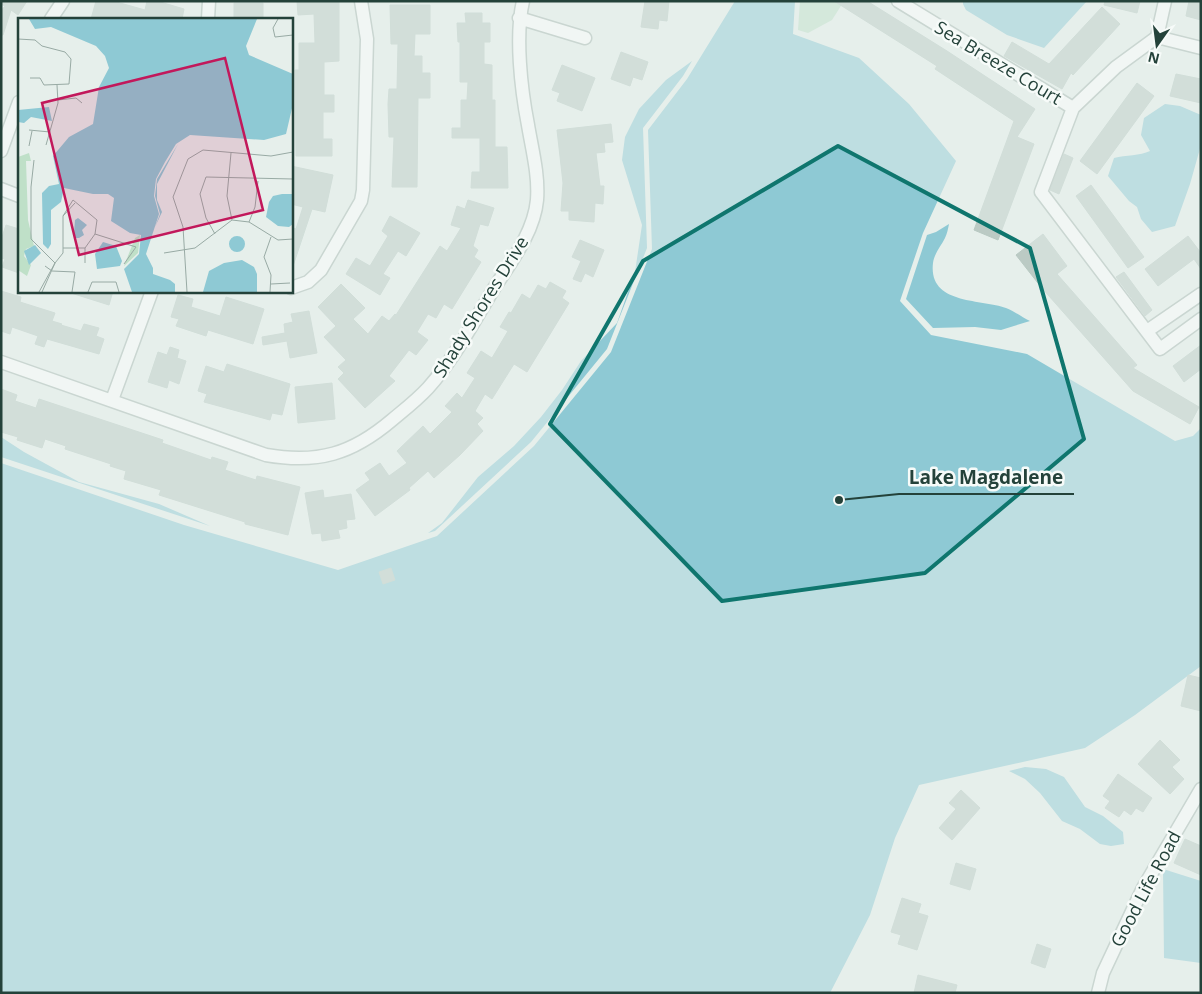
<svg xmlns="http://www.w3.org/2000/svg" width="1202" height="994" viewBox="0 0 1202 994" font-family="'Open Sans',sans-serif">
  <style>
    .green { fill: #bfe0c8 }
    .water { fill: #8ec9d4 }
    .building { fill: #bbcac4; stroke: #b8c9c2 }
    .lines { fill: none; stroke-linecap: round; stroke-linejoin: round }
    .street-casing { stroke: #a8b8b2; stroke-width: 15 }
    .street { stroke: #fff; stroke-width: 12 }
    .marked { fill: none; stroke: #0f766e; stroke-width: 4; stroke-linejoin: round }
    .labels { text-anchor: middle; stroke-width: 5; stroke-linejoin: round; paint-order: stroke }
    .street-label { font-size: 18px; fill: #24423a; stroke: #f7fbf9 }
    .inset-road { fill: none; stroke: #98aaa4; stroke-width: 1 }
    .view { fill: #c2185b; fill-opacity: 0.15; stroke: #c2185b; stroke-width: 2.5 }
    .inset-edge { fill: none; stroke: #24423a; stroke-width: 2.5 }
    .leader { fill: none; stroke: #24423a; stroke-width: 2 }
    .callout-dot { fill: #24423a; stroke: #f7fbf9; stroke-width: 2 }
    .callout-label { font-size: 19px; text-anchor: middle; font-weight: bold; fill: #24423a; stroke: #f7fbf9; stroke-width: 5; stroke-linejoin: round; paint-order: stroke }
  </style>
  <rect width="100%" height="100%" fill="#e6efeb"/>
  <!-- green -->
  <path class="green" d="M 800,1 L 844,1 L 832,20 L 808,33 L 798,30 Z"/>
  <!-- water -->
  <path class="water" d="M 735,1 L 795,1 L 793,34 L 859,58 L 909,104 L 956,161 L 923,233 L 900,301 L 931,335 L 1027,354 L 1175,441 L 1193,436 L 1201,428 L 1201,666 L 1135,715 L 1085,748 L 919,785 L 895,838 L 870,915 L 830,993 L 1,993 L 1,463 L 184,525 L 338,570 L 437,536 L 534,446 L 611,352 L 652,249 L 648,130 L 687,79 Z
    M 963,1 L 1087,1 L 1044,48 L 1007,35 L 966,10 L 963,4 Z
    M 692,61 L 683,76 L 643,128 L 647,248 L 607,349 L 531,442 L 435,531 L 428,533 L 442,523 L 478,477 L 514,446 L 541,417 L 562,390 L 581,361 L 617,323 L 635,272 L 642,225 L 622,160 L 625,137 L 639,109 L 666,80 Z
    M 1165,104 L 1180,106 L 1201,115 L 1201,145 L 1190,184 L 1175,226 L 1152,232 L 1141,219 L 1137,207 L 1129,201 L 1108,176 L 1114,158 C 1126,155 1140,156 1150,151 L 1141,135 L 1144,118 Z
    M 949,224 C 948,229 947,234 945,238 C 941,246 934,254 933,263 C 928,305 981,299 1006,308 C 1014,311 1022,317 1030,321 L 1001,330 L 975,327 L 933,328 L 906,299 L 927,235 L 936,232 Z
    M 1,437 L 24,452 L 79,482 L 159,504 L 210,526 L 1,457 Z
    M 1025,767 L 1046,769 L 1064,777 L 1085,807 L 1103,816 L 1123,832 L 1124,844 L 1111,846 L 1100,844 L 1080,829 L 1062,821 L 1040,793 L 1025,779 L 1009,771 Z
    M 1163,869 L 1201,881 L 1201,963 L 1164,958 Z"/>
  <!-- building -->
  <path class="building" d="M 1,1 L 27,1 L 18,15 L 11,10 L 3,35 L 1,35 L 1,11 L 5,6 L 1,4 Z
    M 96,1 L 113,1 L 145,10 L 147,1 L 157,1 L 184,9 L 182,19 L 91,19 Z
    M 297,1 L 339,1 L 339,61 L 324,62 L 324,95 L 334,95 L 334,112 L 323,112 L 323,139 L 332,139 L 332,156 L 296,156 L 295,70 L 299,70 L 299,43 L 315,43 L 314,14 L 298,15 Z
    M 645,1 L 669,1 L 667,21 L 659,20 L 658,29 L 641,27 Z
    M 834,1 L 867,1 L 947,51 L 1035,109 L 1017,137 L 1034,144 L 998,240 L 974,230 L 1014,121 L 935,69 L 937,66 Z
    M 1105,1 L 1140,1 L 1137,13 L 1104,5 Z
    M 1189,1 L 1201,1 L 1201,20 L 1186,16 Z
    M 234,3 L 263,3 L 263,19 L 234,19 Z
    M 390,5 L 430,5 L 430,34 L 415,34 L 414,56 L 422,56 L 422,73 L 430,73 L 430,98 L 418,98 L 417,187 L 392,187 L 394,137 L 389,137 L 388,104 L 389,89 L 397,89 L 398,44 L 391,44 Z
    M 1102,7 L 1120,24 L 1073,75 L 1071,73 L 1062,89 L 1004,56 L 1012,42 L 1049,64 Z
    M 465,13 L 482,13 L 482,23 L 490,23 L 490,42 L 484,42 L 484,64 L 492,65 L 492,100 L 495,100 L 495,147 L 507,147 L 508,188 L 471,188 L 472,172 L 480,172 L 480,138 L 452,138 L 452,128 L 461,128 L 461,100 L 467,100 L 468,82 L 460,82 L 460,42 L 458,42 L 457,23 L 466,23 Z
    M 621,52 L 648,62 L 642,80 L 633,77 L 630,86 L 611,79 Z
    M 562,65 L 595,78 L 582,111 L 557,101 L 560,93 L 552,90 Z
    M 1176,74 L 1201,79 L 1201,103 L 1170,96 Z
    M 1137,83 L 1154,96 L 1097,174 L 1080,161 Z
    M 611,124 L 613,142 L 604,143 L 605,152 L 596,153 L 600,186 L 604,186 L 603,204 L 595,203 L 594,222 L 569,220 L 569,211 L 561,211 L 563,183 L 557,130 Z
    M 1064,154 L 1073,158 L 1059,194 L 1050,190 Z
    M 291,166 L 333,175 L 325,212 L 312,209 L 293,266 L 291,266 L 291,227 L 296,229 L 303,207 L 291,204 Z
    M 1091,185 L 1144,257 L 1128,268 L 1076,196 Z
    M 468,200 L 494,208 L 488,226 L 480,224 L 473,246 L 478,250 L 474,257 L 481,262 L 452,309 L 444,304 L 436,318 L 428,314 L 417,332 L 428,340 L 416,355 L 409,350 L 389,376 L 395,381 L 365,408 L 338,379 L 344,373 L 338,367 L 346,360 L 324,337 L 336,326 L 318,307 L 341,284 L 365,308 L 353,319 L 368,334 L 382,316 L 389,321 L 395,314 L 396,315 L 440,246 L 447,251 L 461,228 L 451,225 L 457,206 L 465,209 Z
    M 390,216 L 420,233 L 406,256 L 398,251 L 383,274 L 390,278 L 380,295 L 346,274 L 356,258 L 370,266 L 388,236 L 382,231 Z
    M 6,225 L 19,229 L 19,273 L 2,267 L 5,259 L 1,258 L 1,240 Z
    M 1043,234 L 1067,266 L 1057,274 L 1137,365 L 1133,368 L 1199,407 L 1190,424 L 1133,391 L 1041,287 L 1016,255 Z
    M 1188,236 L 1201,253 L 1201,269 L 1194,259 L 1158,286 L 1145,269 Z
    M 580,240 L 604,250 L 593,277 L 585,273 L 581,282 L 573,279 L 581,261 L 572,257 Z
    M 1124,272 L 1152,310 L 1145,316 L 1116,277 Z
    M 550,282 L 566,291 L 562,298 L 569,303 L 527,372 L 514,364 L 492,399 L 485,394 L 475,411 L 483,418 L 477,424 L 483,431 L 460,455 L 434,478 L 428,471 L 409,488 L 410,490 L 375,516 L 356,490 L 370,480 L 365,473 L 380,463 L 389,476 L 407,463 L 397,451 L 423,426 L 430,434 L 452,412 L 445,406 L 457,393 L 462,398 L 475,378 L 467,373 L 481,351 L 492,358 L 508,331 L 500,327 L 509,312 L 511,313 L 522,294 L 530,299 L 538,285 L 546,289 Z
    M 1,291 L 21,297 L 20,302 L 55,313 L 52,321 L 62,324 L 61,325 L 81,331 L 84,324 L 99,328 L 96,336 L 104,339 L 99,354 L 47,339 L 44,347 L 35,344 L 38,336 L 12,327 L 10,334 L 1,331 Z
    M 72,291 L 113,291 L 109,305 L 71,293 Z
    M 178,295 L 193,299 L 191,307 L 220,316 L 226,297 L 264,309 L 253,344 L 208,330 L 206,336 L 176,326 L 179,319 L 171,317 Z
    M 309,311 L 317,353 L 290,358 L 287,341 L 263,345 L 262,337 L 285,333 L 284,324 L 293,322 L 291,314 Z
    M 1201,345 L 1201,369 L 1184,382 L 1173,366 Z
    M 170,347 L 179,350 L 177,358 L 186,361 L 179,384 L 169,380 L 167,388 L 148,382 L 158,352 L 167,355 Z
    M 227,364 L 290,384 L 282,415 L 272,413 L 270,420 L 204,402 L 207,394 L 198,391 L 206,366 L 224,372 Z
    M 332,383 L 335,419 L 298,423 L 295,387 Z
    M 1,389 L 17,395 L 15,401 L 36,408 L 39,399 L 163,440 L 162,443 L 211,460 L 212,457 L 228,462 L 225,470 L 256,480 L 257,476 L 300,487 L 288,535 L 245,524 L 245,522 L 159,495 L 161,490 L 124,479 L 126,471 L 110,466 L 111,464 L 65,449 L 66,446 L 45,439 L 42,448 L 17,440 L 18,437 L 1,432 Z
    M 323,490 L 324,498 L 351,494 L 355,519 L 346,520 L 347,528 L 338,530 L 340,538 L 322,541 L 321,533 L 312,534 L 305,493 Z
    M 391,568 L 395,580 L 383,584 L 379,572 Z
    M 1188,675 L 1201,678 L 1201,711 L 1181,706 Z
    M 1160,740 L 1180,760 L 1172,767 L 1184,779 L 1170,794 L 1138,764 Z
    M 1118,774 L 1152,798 L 1143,812 L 1136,808 L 1131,815 L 1124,810 L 1119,817 L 1105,808 L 1110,801 L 1103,796 Z
    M 961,790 L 980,808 L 952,840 L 939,828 L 956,809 L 949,803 Z
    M 1185,839 L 1201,846 L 1201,875 L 1174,863 Z
    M 956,863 L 976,869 L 970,890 L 950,884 Z
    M 902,898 L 921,904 L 918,913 L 928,916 L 917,950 L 898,944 L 901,935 L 891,932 Z
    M 1037,944 L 1051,949 L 1045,968 L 1031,963 Z
    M 918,975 L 957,985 L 955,993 L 914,993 Z"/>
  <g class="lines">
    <!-- street casing -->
    <g class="street-casing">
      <path id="street" d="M 898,1 L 1073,108
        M 1165,1 L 1157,37 L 1116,67 L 1073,108 L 1041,192 L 1160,349 L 1201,319
        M 519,18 L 585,38
        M 51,19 L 63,1
        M 208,19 L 209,1
        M 1157,37 L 1201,48
        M 1,151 L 19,102
        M 1,189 L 19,196
        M 291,288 L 308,282 L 321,270 L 361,201 L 363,190 L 367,39 L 361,1
        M 1147,331 L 1201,294
        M 1,362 L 266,455 C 318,464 352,454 392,420 C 404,410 417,400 428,388 C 454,359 473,323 493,290 C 510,263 534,233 537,200 C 539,175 532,149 528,125 C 521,89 515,36 523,1
        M 112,400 L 152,291
        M 1098,993 L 1103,973 L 1143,888 L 1201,789"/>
    </g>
    <!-- street -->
    <use href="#street" class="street"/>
  </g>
  <!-- marked area -->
  <path d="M0 0H1202V994H0ZM 838,146 L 1030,248 L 1084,439 L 925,573 L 722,601 L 550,424 L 643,261 Z" fill="#e6efeb" fill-opacity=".55" fill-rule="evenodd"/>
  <path class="marked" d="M 838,146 L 1030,248 L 1084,439 L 925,573 L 722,601 L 550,424 L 643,261 Z"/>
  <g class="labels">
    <!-- street labels -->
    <g class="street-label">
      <text transform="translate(998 63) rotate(31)" y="6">Sea Breeze Court</text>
      <text transform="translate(481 307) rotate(-58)" y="6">Shady Shores Drive</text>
      <text transform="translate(1146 889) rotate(-62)" y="6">Good Life Road</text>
    </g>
  </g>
  <!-- overview -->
  <g transform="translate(18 18)">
    <rect width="275" height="275" fill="#e6efeb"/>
    <path d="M 11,135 L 13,143 L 8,143 L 10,202 L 16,228 L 8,231 L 6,238 L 13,247 L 9,258 L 0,252 L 0,139 ZM 122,217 L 120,235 L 106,248 L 117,220 Z" fill="#bfe0c8"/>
    <path d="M 11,1 L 239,1 L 228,28 L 231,37 L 275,56 L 275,86 L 268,116 L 246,122 L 172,117 L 158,126 L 147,144 L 138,161 L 136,178 L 141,196 L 128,236 L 135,250 L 135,256 L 152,262 L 157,266 L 157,274 L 114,274 L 106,251 L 121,236 L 123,217 L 112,215 L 93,203 L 96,180 L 90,176 L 75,176 L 46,170 L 43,184 L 33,192 L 33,226 L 30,231 L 25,226 L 24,175 L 31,168 L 41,166 L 35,138 L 51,119 L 75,106 L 81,69 L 91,50 L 87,38 L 78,28 L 33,9 L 17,11 ZM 31,89 L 34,103 L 13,99 L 6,105 L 0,104 L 0,92 ZM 160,126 L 139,166 L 139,182 L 144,194 L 137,209 L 142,196 L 137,178 L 139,161 ZM 264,176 L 275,176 L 275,206 L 271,209 L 260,208 L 248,199 L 251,184 L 255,178 ZM 60,200 L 69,207 L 64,212 L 66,217 L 61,220 L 56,220 L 56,215 L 57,202 ZM211 226a8 8 0 1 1 16 0a8 8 0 1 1-16 0ZM 85,224 L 98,228 L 104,243 L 102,248 L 79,251 L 77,236 ZM 17,227 L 23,235 L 11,247 L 6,233 ZM 224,242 L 236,249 L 239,256 L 239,274 L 185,274 L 191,253 L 206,245 Z" fill="#8ec9d4"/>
    <path class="inset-road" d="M 260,1 L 255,10 L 257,19 L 275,17M 0,21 L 17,22 L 24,28 L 47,34 L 53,41 L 51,66 L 26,67 L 22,60 L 12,60M 40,82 L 58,80 L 64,85M 11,112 L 32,114M 28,127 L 40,85 L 39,67M 11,128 L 14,113M 213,135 L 209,178 L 214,202M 16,142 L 13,169 L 13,221 L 37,245 L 45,235 L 45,198M 57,185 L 45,198 L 55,182 L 79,202 L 77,216 L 67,230 L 67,245M 231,204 L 237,189 L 240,163M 77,216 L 118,229 L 106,246M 197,216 L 188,200 L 182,176 L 188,159 L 275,161M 45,230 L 67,230M 146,235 L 177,230 L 214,202 L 231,204 L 260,222 L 275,221M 27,248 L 34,253 L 57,254 L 54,274M 253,266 L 272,265M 21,274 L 37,245 L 24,274M 70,274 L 74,264 L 98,264 L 101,274M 169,274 L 165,209 L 155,179 L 170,141 L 185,132 L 253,138 L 275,134M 252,274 L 253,257 L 246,239 L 253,219"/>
    <path class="view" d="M 207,40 L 245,192 L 61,237 L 24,85 Z"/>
    <rect width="275" height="275" class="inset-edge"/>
  </g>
  <!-- callouts -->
  <path class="leader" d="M839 500L899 494H1074"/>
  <circle class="callout-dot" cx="839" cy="500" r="5"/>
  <g class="callout-label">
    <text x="986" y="484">Lake Magdalene</text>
  </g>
  <!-- border -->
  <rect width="1202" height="994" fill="none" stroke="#24423a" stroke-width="5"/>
  <!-- north arrow -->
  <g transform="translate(1157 45) rotate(194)" stroke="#f7fbf9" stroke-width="4" paint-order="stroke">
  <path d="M0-4L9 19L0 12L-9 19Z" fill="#24423a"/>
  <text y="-8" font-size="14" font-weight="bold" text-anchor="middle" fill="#24423a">N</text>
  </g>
</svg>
